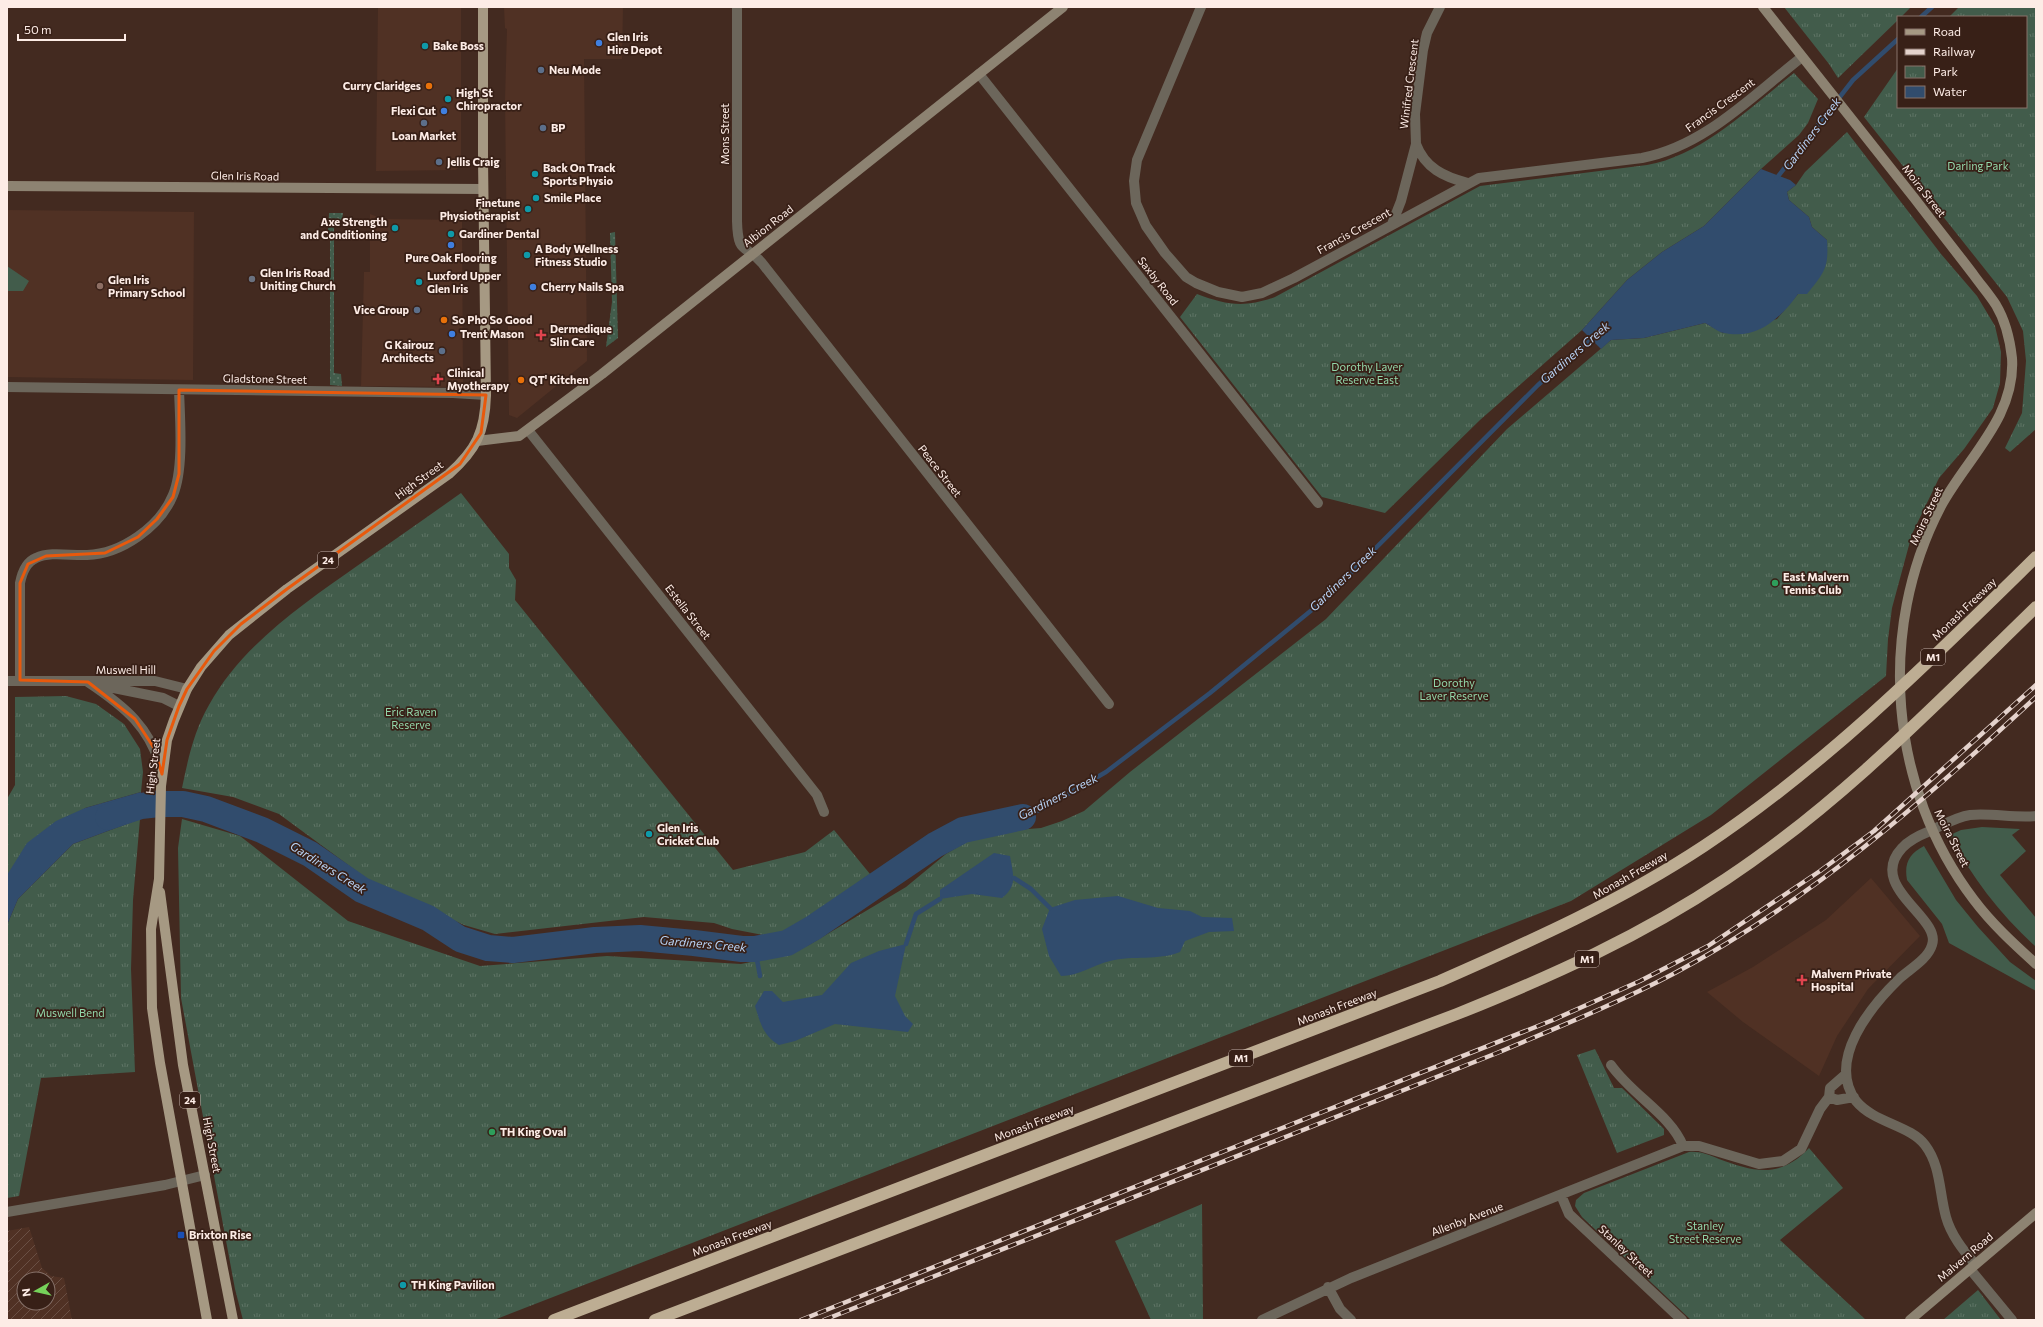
<svg xmlns="http://www.w3.org/2000/svg" width="2043" height="1327" viewBox="0 0 2043 1327" font-family="Commissioner,sans-serif">
  <style>
    .built { fill: #503124 }
    .industrial { fill: url(#industrial-furrows); fill-rule: evenodd }
    .grass { fill: #425c4b }
    .park { fill: url(#park-tufts) }
    .garden { fill: url(#garden-dots) }
    .water { fill: #314c6d }
    .lines { fill: none; stroke-linecap: round; stroke-linejoin: round }
    .stream { stroke: #314c6d; stroke-width: 4.5 }
    .river { stroke: #314c6d; stroke-width: 26 }
    .street { stroke: #6c665b; stroke-width: 10 }
    .secondary { stroke: #8d8372; stroke-width: 10 }
    .primary { stroke: #a69983; stroke-width: 10 }
    .highway { stroke: #bdad93; stroke-width: 12 }
    .rail-casing { stroke: #e4d2cc; stroke-width: 4.5 }
    .rail { stroke: #382017; stroke-width: 3; stroke-dasharray: 9; stroke-linecap: butt }
    .marked { fill: none; stroke: #e8590c; stroke-width: 3; stroke-linejoin: round }
    .shop-dot { fill: #3f7fe0; stroke: #382017; stroke-width: 1.5 }
    .culture-dot { fill: #0f9aa8; stroke: #382017; stroke-width: 1.5 }
    .service-dot { fill: #5c6f8a; stroke: #382017; stroke-width: 1.5 }
    .food-dot { fill: #e8710a; stroke: #382017; stroke-width: 1.5 }
    .worship-dot { fill: #6b7280; stroke: #382017; stroke-width: 1.5 }
    .education-dot { fill: #8d6e63; stroke: #382017; stroke-width: 1.5 }
    .health-dot { fill: #e0444e; stroke: #382017; stroke-width: 1.5 }
    .leisure-dot { fill: #2e9e5b; stroke: #382017; stroke-width: 1.5 }
    .transit-dot { fill: #1a4fb4; stroke: #382017; stroke-width: 1.5 }
    .labels { text-anchor: middle; stroke-width: 3.5; stroke-linejoin: round; paint-order: stroke }
    .shield { fill: #382017; stroke: #c2afa8; stroke-width: 1 }
    .shield-label { font-size: 10px; font-weight: bold; fill: #fdece6 }
    .poi-label { font-size: 11px; font-weight: bold; fill: #fdece6; stroke: #382017; text-anchor: start }
    .street-label { font-size: 11px; fill: #fdece6; stroke: #382017 }
    .park-label { font-size: 11px; fill: #93d8ab; stroke: #382017 }
    .water-label { font-size: 12px; font-style: italic; fill: #b8d3f6; stroke: #382017 }
  </style>
  <defs>
    <pattern id="industrial-furrows" width="10" height="10" patternUnits="userSpaceOnUse"><rect width="10" height="10" fill="#503124"/><path d="M-1 1l2-2M0 10L10 0M9 11l2-2" fill="none" stroke="#6a4f44"/></pattern>
    <pattern id="park-tufts" width="24" height="20" patternUnits="userSpaceOnUse"><rect width="24" height="20" fill="#425c4b"/><path d="M3 7l-1-3M5 7V3M7 7l1-3M15 17l-1-3M17 17v-4M19 17l1-3" fill="none" stroke="#5e7465"/></pattern>
    <pattern id="garden-dots" width="8" height="8" patternUnits="userSpaceOnUse"><rect width="8" height="8" fill="#425c4b"/><path d="M2 2h.1M6 6h.1" fill="none" stroke="#5e7465" stroke-width="1.8" stroke-linecap="round"/></pattern>
  </defs>
  <rect width="100%" height="100%" fill="#432a20"/>
  <!-- built -->
  <path class="built" d="M 378,7 L 461,7 L 461,165 L 456,170 L 376,171 Z
    M 504,7 L 623,7 L 622,59 L 584,59 L 587,361 L 517,418 L 509,415 L 505,100 L 507,29 L 505,28 Z
    M 7,210 L 194,212 L 193,380 L 7,377 Z
    M 370,214 L 383,219 L 462,220 L 463,383 L 458,387 L 361,386 L 364,272 L 370,272 Z
    M 1871,878 L 1920,936 L 1868,989 L 1837,1036 L 1819,1076 L 1743,1022 L 1707,992 L 1753,967 L 1826,920 Z"/>
  <!-- industrial -->
  <path class="industrial" d="M 29,1227 L 42,1268 L 51,1276 L 64,1278 L 72,1320 L 7,1320 L 7,1231 ZM 24,1279 L 48,1279 L 48,1303 L 24,1303 Z"/>
  <!-- grass -->
  <path class="grass" d="M 7,266 L 29,281 L 23,291 L 7,291 Z
    M 1982,827 L 2020,829 L 2012,835 L 2026,851 L 2000,875 L 2036,918 L 2036,947 C 2001,915 1971,877 1950,835 L 1961,830 Z
    M 1924,846 L 1956,900 L 1978,927 L 2010,962 L 2036,981 L 2036,991 L 1949,943 L 1942,924 L 1907,880 C 1904,863 1909,854 1924,846 Z"/>
  <!-- park -->
  <path class="park" d="M 1784,7 L 1911,7 L 1901,17 L 1898,17 L 1898,20 L 1838,78 L 1829,64 Z
    M 1959,7 L 2036,7 L 2036,429 L 2010,452 L 2005,448 L 2022,413 L 2026,361 L 2023,331 L 2007,297 L 1864,117 L 1898,68 L 1898,107 L 2026,107 L 2026,17 L 1949,17 Z
    M 1794,73 L 1818,99 L 1808,123 L 1799,135 L 1761,169 L 1704,226 L 1662,252 L 1627,280 L 1582,330 L 1480,420 L 1385,513 L 1322,497 L 1180,317 L 1197,294 C 1226,305 1245,308 1275,297 L 1480,186 L 1647,165 C 1703,155 1750,107 1794,73 Z
    M 1847,132 L 1941,254 L 1977,296 L 1995,326 L 2001,352 L 2000,383 L 1993,408 L 1964,449 L 1939,478 L 1912,534 L 1892,608 L 1888,639 L 1886,676 L 1711,815 L 1571,901 L 494,1320 L 243,1320 L 235,1289 L 181,998 L 178,848 L 182,819 L 240,836 L 348,921 L 480,966 L 607,956 L 741,964 L 785,955 L 809,945 L 906,887 L 946,854 L 971,839 L 989,832 L 1041,828 L 1062,821 L 1084,811 L 1130,772 L 1326,619 L 1507,429 L 1611,340 L 1644,338 L 1705,323 L 1723,333 L 1777,319 L 1798,294 L 1827,240 L 1812,227 L 1809,217 L 1789,200 L 1787,192 L 1796,185 L 1805,172 Z
    M 461,493 L 509,554 L 509,568 L 516,580 L 515,600 L 733,870 L 805,852 L 834,830 L 870,874 L 789,931 L 763,935 L 732,929 L 714,923 L 644,917 L 495,934 L 464,925 L 370,881 L 279,814 L 233,797 L 182,788 C 188,759 194,731 209,705 C 242,645 303,604 357,566 C 392,542 427,517 461,493 Z
    M 66,696 L 96,704 L 124,724 L 140,749 L 143,772 L 141,792 L 85,808 L 7,875 L 7,799 L 15,785 L 15,697 Z
    M 140,819 L 133,900 L 131,969 L 135,1072 L 41,1078 L 19,1196 L 7,1198 L 7,925 L 18,899 L 73,844 Z
    M 1595,1049 L 1614,1088 L 1622,1088 L 1664,1129 L 1664,1135 L 1617,1153 L 1577,1055 Z
    M 1809,1148 L 1843,1188 L 1780,1240 L 1866,1320 L 1691,1320 L 1582,1217 L 1575,1206 L 1576,1200 L 1584,1193 L 1689,1152 C 1700,1151 1709,1155 1719,1159 C 1754,1172 1780,1179 1809,1148 Z
    M 1202,1204 L 1203,1320 L 1151,1320 L 1115,1241 Z
    M 1978,1290 L 2001,1320 L 1943,1320 Z"/>
  <!-- garden -->
  <path class="garden" d="M 329,213 L 343,213 L 342,220 L 334,221 L 334,373 L 341,374 L 342,386 L 330,385 L 330,232 L 328,232 Z
    M 615,232 L 618,338 L 606,347 L 612,302 L 610,233 Z"/>
  <!-- water -->
  <path class="water" d="M 1761,169 L 1790,180 L 1796,185 L 1787,192 L 1789,200 L 1809,217 L 1812,227 L 1827,240 C 1829,268 1824,273 1807,294 L 1798,294 C 1780,319 1757,340 1724,333 C 1718,332 1711,326 1705,323 L 1644,338 L 1611,340 L 1601,349 L 1582,330 L 1627,280 L 1662,252 L 1704,226 Z
    M 141,792 L 140,819 L 73,844 L 18,899 L 7,925 L 7,875 L 27,843 L 56,821 L 85,808 Z
    M 994,853 L 1010,856 C 1013,874 1018,886 1002,898 L 972,894 L 940,899 L 940,890 Z
    M 1118,896 L 1158,908 L 1190,911 L 1202,917 L 1232,918 L 1234,931 L 1209,932 L 1185,941 L 1180,952 C 1158,961 1133,955 1110,961 C 1093,965 1079,976 1061,976 L 1049,956 L 1042,929 L 1050,908 L 1075,900 Z
    M 906,944 L 895,996 L 905,1016 L 913,1024 L 908,1032 L 835,1024 L 795,1041 L 779,1045 C 763,1036 760,1022 755,1006 L 764,991 L 772,991 L 783,1002 L 822,995 L 851,963 L 879,951 Z"/>
  <g class="lines">
    <!-- stream -->
    <path class="stream" d="M 1921,17 L 1932,7
      M 1776,179 L 1853,80 L 1898,39
      M 1023,817 L 1042,809 L 1106,772 L 1210,693 L 1324,600 L 1538,385 L 1595,335
      M 1014,878 L 1031,889 L 1050,908
      M 906,944 L 916,914 L 940,899
      M 755,949 L 760,976"/>
    <!-- river -->
    <path class="river" d="M 108,817 L 141,806 L 159,804 L 183,804 L 206,809 L 262,830 L 310,854 L 362,890 L 428,918 L 460,939 L 488,948 L 513,950 L 595,940 L 640,938 L 694,943 L 742,949 L 755,949 L 787,943 L 813,928 L 935,845 L 963,830 L 1023,817"/>
    <!-- street -->
    <path class="street" d="M 737,7 L 737,221 C 738,256 745,243 762,263 L 1109,704
      M 1201,7 L 1137,160 L 1134,181 L 1136,203 L 1146,226 L 1165,253 L 1186,277 L 1196,283 L 1218,292 L 1242,297 L 1262,293 L 1294,278 L 1479,178 L 1642,158 C 1705,146 1753,95 1802,57
      M 979,74 L 1318,503
      M 1416,144 C 1425,168 1444,177 1468,183
      M 1392,224 L 1401,201 L 1416,144 L 1415,114 L 1423,50 L 1427,33 L 1440,7
      M 7,387 L 453,393 L 486,395
      M 528,430 L 817,795 L 824,812
      M 20,680 L 20,583 C 22,573 26,562 36,558 C 51,551 71,556 87,555 C 121,554 160,527 173,495 C 184,469 180,419 179,390
      M 7,681 L 155,681 L 187,689
      M 88,682 C 124,706 152,728 162,773
      M 99,685 L 163,698 L 179,706
      M 1611,1065 C 1632,1095 1671,1115 1683,1146
      M 1829,1097 L 1837,1100 L 1854,1097
      M 1561,1195 L 1569,1214 L 1682,1320
      M 7,1212 L 165,1185 L 205,1175
      M 1975,1264 C 1963,1250 1951,1235 1946,1217 C 1939,1192 1941,1166 1925,1145 C 1910,1125 1874,1123 1856,1101 C 1826,1060 1871,1006 1900,978 C 1910,969 1928,959 1932,945 C 1942,917 1866,887 1902,848 C 1909,840 1920,835 1930,831 C 1943,825 1956,817 1970,815 C 1992,813 2014,818 2036,816
      M 1970,1269 L 2012,1320
      M 1328,1287 L 1340,1309 L 1351,1320
      M 1262,1320 L 1351,1278 L 1683,1146 L 1699,1146 L 1759,1164 L 1783,1161 L 1801,1149 L 1820,1109 L 1829,1097 L 1830,1088 L 1846,1074"/>
    <!-- secondary -->
    <path class="secondary" d="M 1763,7 C 1813,71 1864,135 1915,199 C 1934,224 1954,249 1973,274 C 1980,284 1989,294 1996,305 C 2005,320 2010,340 2012,358 C 2016,417 1967,458 1941,506 C 1876,630 1889,789 1974,900 C 1992,924 2014,944 2036,964
      M 7,186 L 483,189
      M 477,441 L 519,436 L 602,374 L 1063,7
      M 1910,1320 L 2036,1213"/>
    <!-- primary -->
    <path class="primary" d="M 160,892 L 183,1065 L 233,1320
      M 207,1320 L 160,1063 L 152,1008 L 151,929 L 159,879 L 161,786 L 167,740 L 174,720 L 187,689 L 201,667 L 229,635 L 287,589 L 449,474 C 476,450 485,432 486,395 L 483,159 L 483,7"/>
    <!-- highway -->
    <path class="highway" d="M 554,1320 L 1440,981 C 1531,941 1621,901 1704,846 C 1826,765 1931,660 2036,557
      M 655,1320 L 1457,1014 C 1552,976 1641,936 1726,879 C 1841,803 1938,702 2036,607"/>
    <!-- rail casing -->
    <g class="rail-casing">
      <path id="rail" d="M 801,1320 L 1553,1020 L 1640,981 L 1708,946 L 1820,871 L 1874,831 L 2036,685
        M 824,1320 L 1497,1053 C 1556,1028 1616,1004 1673,974 C 1810,901 1923,802 2036,697"/>
    </g>
    <!-- rail -->
    <use href="#rail" class="rail"/>
  </g>
  <!-- marked area -->
  <path class="marked" d="M 179,390 L 486,395 L 481,433 L 460,464 L 287,589 L 241,624 L 214,651 L 187,689 L 179,706 L 167,740 L 162,774 L 154,748 L 135,719 L 88,682 L 20,680 L 20,583 L 28,564 L 46,556 L 105,553 L 138,537 L 157,519 L 173,497 L 179,474 Z"/>
  <!-- markers -->
  <g class="shop-dot">
    <circle cx="599" cy="43" r="4"/>
    <circle cx="444" cy="111" r="4"/>
    <circle cx="451" cy="245" r="4"/>
    <circle cx="533" cy="287" r="4"/>
    <circle cx="452" cy="334" r="4"/>
  </g>
  <g class="culture-dot">
    <circle cx="425" cy="46" r="4"/>
    <circle cx="448" cy="99" r="4"/>
    <circle cx="535" cy="174" r="4"/>
    <circle cx="536" cy="198" r="4"/>
    <circle cx="528" cy="209" r="4"/>
    <circle cx="395" cy="228" r="4"/>
    <circle cx="451" cy="234" r="4"/>
    <circle cx="527" cy="255" r="4"/>
    <circle cx="419" cy="282" r="4"/>
    <circle cx="649" cy="834" r="4"/>
    <circle cx="403" cy="1285" r="4"/>
  </g>
  <g class="service-dot">
    <circle cx="541" cy="70" r="4"/>
    <circle cx="424" cy="123" r="4"/>
    <circle cx="543" cy="128" r="4"/>
    <circle cx="439" cy="162" r="4"/>
    <circle cx="417" cy="310" r="4"/>
    <circle cx="442" cy="351" r="4"/>
  </g>
  <g class="food-dot">
    <circle cx="429" cy="86" r="4"/>
    <circle cx="444" cy="320" r="4"/>
    <circle cx="521" cy="380" r="4"/>
  </g>
  <circle class="worship-dot" cx="252" cy="279" r="4"/>
  <circle class="education-dot" cx="100" cy="286" r="4"/>
  <g class="health-dot">
    <path d="M539 329h4v4h4v4h-4v4h-4v-4h-4v-4h4z"/>
    <path d="M436 373h4v4h4v4h-4v4h-4v-4h-4v-4h4z"/>
    <path d="M1800 974h4v4h4v4h-4v4h-4v-4h-4v-4h4z"/>
  </g>
  <g class="leisure-dot">
    <circle cx="1775" cy="583" r="4"/>
    <circle cx="492" cy="1132" r="4"/>
  </g>
  <rect class="transit-dot" x="177" y="1231" width="8" height="8" rx="2"/>
  <g class="labels">
    <!-- shield labels -->
    <g class="shield">
      <rect x="318" y="552" width="20" height="16" rx="3"/>
      <rect x="1921" y="649" width="24" height="16" rx="3"/>
      <rect x="1575" y="951" width="24" height="16" rx="3"/>
      <rect x="1229" y="1050" width="24" height="16" rx="3"/>
      <rect x="180" y="1092" width="20" height="16" rx="3"/>
    </g>
    <g class="shield-label">
      <text x="328" y="564">24</text>
      <text x="1933" y="661">M1</text>
      <text x="1587" y="963">M1</text>
      <text x="1241" y="1062">M1</text>
      <text x="190" y="1104">24</text>
    </g>
    <!-- poi labels -->
    <g class="poi-label">
      <text x="607" y="41">Glen Iris<tspan x="607" dy="13">Hire Depot</tspan></text>
      <text x="433" y="50">Bake Boss</text>
      <text x="549" y="74">Neu Mode</text>
      <text x="421" y="90" text-anchor="end">Curry Claridges</text>
      <text x="456" y="97">High St<tspan x="456" dy="13">Chiropractor</tspan></text>
      <text x="436" y="115" text-anchor="end">Flexi Cut</text>
      <text x="551" y="132">BP</text>
      <text x="424" y="140" text-anchor="middle">Loan Market</text>
      <text x="447" y="166">Jellis Craig</text>
      <text x="543" y="172">Back On Track<tspan x="543" dy="13">Sports Physio</tspan></text>
      <text x="544" y="202">Smile Place</text>
      <text x="520" y="207" text-anchor="end">Finetune<tspan x="520" dy="13">Physiotherapist</tspan></text>
      <text x="387" y="226" text-anchor="end">Axe Strength<tspan x="387" dy="13">and Conditioning</tspan></text>
      <text x="459" y="238">Gardiner Dental</text>
      <text x="535" y="253">A Body Wellness<tspan x="535" dy="13">Fitness Studio</tspan></text>
      <text x="451" y="262" text-anchor="middle">Pure Oak Flooring</text>
      <text x="260" y="277">Glen Iris Road<tspan x="260" dy="13">Uniting Church</tspan></text>
      <text x="427" y="280">Luxford Upper<tspan x="427" dy="13">Glen Iris</tspan></text>
      <text x="108" y="284">Glen Iris<tspan x="108" dy="13">Primary School</tspan></text>
      <text x="541" y="291">Cherry Nails Spa</text>
      <text x="409" y="314" text-anchor="end">Vice Group</text>
      <text x="452" y="324">So Pho So Good</text>
      <text x="550" y="333">Dermedique<tspan x="550" dy="13">Slin Care</tspan></text>
      <text x="460" y="338">Trent Mason</text>
      <text x="434" y="349" text-anchor="end">G Kairouz<tspan x="434" dy="13">Architects</tspan></text>
      <text x="447" y="377">Clinical<tspan x="447" dy="13">Myotherapy</tspan></text>
      <text x="529" y="384">QT' Kitchen</text>
      <text x="1783" y="581">East Malvern<tspan x="1783" dy="13">Tennis Club</tspan></text>
      <text x="657" y="832">Glen Iris<tspan x="657" dy="13">Cricket Club</tspan></text>
      <text x="1811" y="978">Malvern Private<tspan x="1811" dy="13">Hospital</tspan></text>
      <text x="500" y="1136">TH King Oval</text>
      <text x="189" y="1239">Brixton Rise</text>
      <text x="411" y="1289">TH King Pavilion</text>
    </g>
    <!-- street labels -->
    <g class="street-label">
      <text transform="translate(1409 84) rotate(-83)" y="4">Winifred Crescent</text>
      <text transform="translate(1720 105) rotate(-36)" y="4">Francis Crescent</text>
      <text transform="translate(725 134) rotate(-90)" y="4">Mons Street</text>
      <text transform="translate(245 176) rotate(1)" y="4">Glen Iris Road</text>
      <text transform="translate(1924 191) rotate(52)" y="4">Moira Street</text>
      <text transform="translate(768 226) rotate(-38)" y="4">Albion Road</text>
      <text transform="translate(1354 231) rotate(-29)" y="4">Francis Crescent</text>
      <text transform="translate(1158 281) rotate(52)" y="4">Saxby Road</text>
      <text transform="translate(265 379) rotate(1)" y="4">Gladstone Street</text>
      <text transform="translate(940 471) rotate(52)" y="4">Peace Street</text>
      <text transform="translate(419 480) rotate(-36)" y="4">High Street</text>
      <text transform="translate(1926 516) rotate(-65)" y="4">Moira Street</text>
      <text transform="translate(1964 609) rotate(-44)" y="4">Monash Freeway</text>
      <text transform="translate(688 612) rotate(52)" y="4">Estella Street</text>
      <text x="126" y="674">Muswell Hill</text>
      <text transform="translate(153 766) rotate(-83)" y="4">High Street</text>
      <text transform="translate(1952 838) rotate(63)" y="4">Moira Street</text>
      <text transform="translate(1630 875) rotate(-30)" y="4">Monash Freeway</text>
      <text transform="translate(1337 1007) rotate(-21)" y="4">Monash Freeway</text>
      <text transform="translate(1034 1123) rotate(-21)" y="4">Monash Freeway</text>
      <text transform="translate(212 1145) rotate(79)" y="4">High Street</text>
      <text transform="translate(1467 1219) rotate(-21)" y="4">Allenby Avenue</text>
      <text transform="translate(732 1238) rotate(-21)" y="4">Monash Freeway</text>
      <text transform="translate(1626 1251) rotate(43)" y="4">Stanley Street</text>
      <text transform="translate(1965 1257) rotate(-40)" y="4">Malvern Road</text>
    </g>
    <!-- park labels -->
    <g class="park-label">
      <text x="1978" y="170">Darling Park</text>
      <text x="1367" y="371">Dorothy Laver<tspan x="1367" dy="13">Reserve East</tspan></text>
      <text x="1454" y="687">Dorothy<tspan x="1454" dy="13">Laver Reserve</tspan></text>
      <text x="411" y="716">Eric Raven<tspan x="411" dy="13">Reserve</tspan></text>
      <text x="70" y="1017">Muswell Bend</text>
      <text x="1705" y="1230">Stanley<tspan x="1705" dy="13">Street Reserve</tspan></text>
    </g>
    <!-- water labels -->
    <g class="water-label">
      <text transform="translate(1812 134) rotate(-53)" y="4">Gardiners Creek</text>
      <text transform="translate(1575 353) rotate(-41)" y="4">Gardiners Creek</text>
      <text transform="translate(1343 579) rotate(-44)" y="4">Gardiners Creek</text>
      <text transform="translate(1058 797) rotate(-27)" y="4">Gardiners Creek</text>
      <text transform="translate(328 868) rotate(32)" y="4">Gardiners Creek</text>
      <text transform="translate(703 944) rotate(5)" y="4">Gardiners Creek</text>
    </g>
  </g>
  <!-- border -->
  <rect width="2043" height="1327" fill="none" stroke="#fdece6" stroke-width="16"/>
  <!-- legend -->
  <rect x="1897" y="16" width="130" height="92" fill="#382017" stroke="#87726a"/>
  <rect x="1905" y="29" width="20" height="6" fill="#a69983" stroke="#87726a"/>
  <text x="1933" y="36" font-size="12" fill="#fdece6">Road</text>
  <rect x="1905" y="49" width="20" height="6" fill="#e4d2cc" stroke="#87726a"/>
  <text x="1933" y="56" font-size="12" fill="#fdece6">Railway</text>
  <rect x="1905" y="66" width="20" height="12" fill="url(#park-tufts)" stroke="#87726a"/>
  <text x="1933" y="76" font-size="12" fill="#fdece6">Park</text>
  <rect x="1905" y="86" width="20" height="12" fill="#314c6d" stroke="#87726a"/>
  <text x="1933" y="96" font-size="12" fill="#fdece6">Water</text>
  <!-- north arrow -->
  <g transform="translate(36 1291) rotate(262)"><circle r="19" fill="#382017" stroke="#87726a"/>
  <path d="M0-3L7 15L0 10L-7 15Z" fill="#76d25a"/>
  <text y="-6" font-size="11" font-weight="bold" text-anchor="middle" fill="#fdece6">N</text>
  </g>
  <!-- scale -->
  <path d="M18 34v6h107v-6" fill="none" stroke="#fdece6" stroke-width="2"/>
  <text x="24" y="34" font-size="12" fill="#fdece6" stroke="#382017" stroke-width="3" paint-order="stroke">50 m</text>
</svg>
